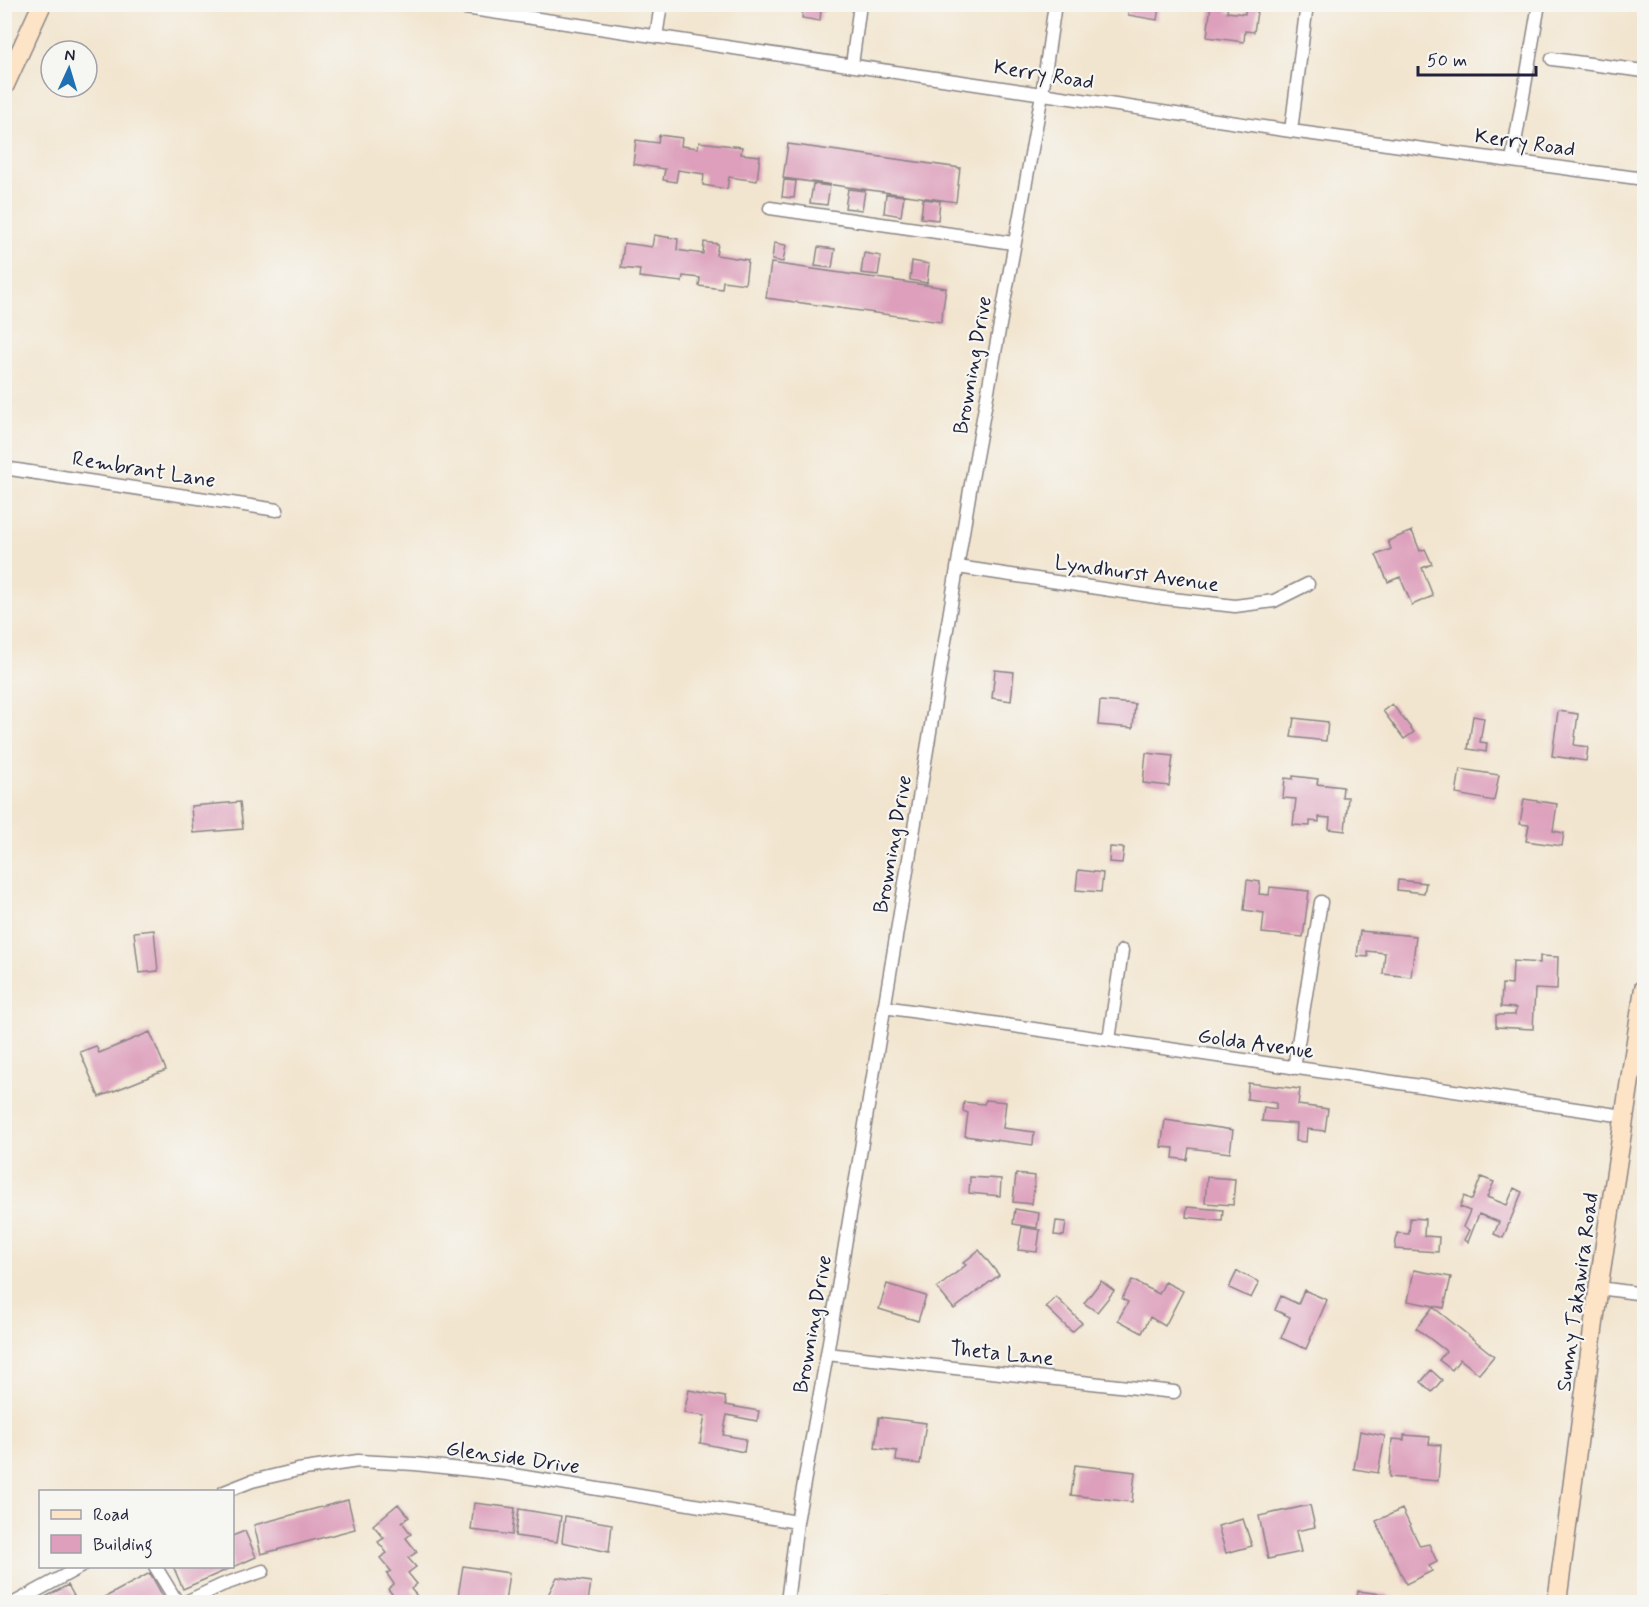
<svg xmlns="http://www.w3.org/2000/svg" width="1649" height="1607" viewBox="0 0 1649 1607" font-family="Mynerve,sans-serif">
  <style>
    .building { fill: #dd9fbb }
    .lines { fill: none; stroke-linecap: round; stroke-linejoin: round }
    .street-casing { stroke: #8a8485; stroke-width: 15 }
    .secondary-casing { stroke: #8a8485; stroke-width: 21 }
    .street { stroke: #fff; stroke-width: 12 }
    .secondary { stroke: #fee4c6; stroke-width: 18 }
    .labels { text-anchor: middle; stroke-width: 4.5; stroke-linejoin: round; paint-order: stroke }
    .street-label { font-size: 21px; fill: #22223b; stroke: #f6f6f2 }
  </style>
  <rect width="100%" height="100%" fill="#f6f6f2"/>
  <filter id="ink" filterUnits="userSpaceOnUse"><feTurbulence type="fractalNoise" baseFrequency=".0167" numOctaves="2"/><feDisplacementMap in="SourceGraphic" scale="12" xChannelSelector="R" yChannelSelector="G"/><feConvolveMatrix kernelMatrix="1 2 1 2 8 2 1 2 1" color-interpolation-filters="sRGB"/></filter>
  <filter id="wash" filterUnits="userSpaceOnUse"><feTurbulence type="fractalNoise" baseFrequency=".008" numOctaves="4" result="noise"/><feDisplacementMap in="SourceGraphic" scale="24" xChannelSelector="R" yChannelSelector="G"/><feGaussianBlur stdDeviation="1.35" result="paint"/><feColorMatrix in="noise" values="0 0 0 0 0 0 0 0 0 0 0 0 0 0 0 0 0 1.4 0 .05"/><feComposite in="paint" operator="in"/></filter>
  <g filter="url(#wash)">
    <rect width="100%" height="100%" fill="#f2e5cf"/>
    <g id="blocks">
      <!-- building -->
      <path class="building" d="M 703,4 L 733,4 L 732,10 L 703,8 Z
        M 784,4 L 827,4 L 826,10 L 821,9 L 820,21 L 802,18 L 803,10 L 784,7 Z
        M 1130,4 L 1159,7 L 1157,20 L 1128,15 Z
        M 1211,4 L 1228,4 L 1227,12 L 1245,14 L 1246,5 L 1258,5 L 1254,32 L 1245,31 L 1244,42 L 1207,37 Z
        M 659,135 L 682,138 L 681,146 L 698,148 L 699,142 L 742,147 L 741,154 L 760,156 L 757,181 L 729,177 L 727,189 L 703,185 L 704,174 L 678,170 L 676,182 L 663,180 L 665,169 L 633,164 L 636,140 L 658,143 Z
        M 788,144 L 960,168 L 956,202 L 783,178 Z
        M 784,180 L 796,181 L 794,198 L 782,197 Z
        M 813,184 L 830,186 L 827,205 L 810,203 Z
        M 848,189 L 865,191 L 862,210 L 845,208 Z
        M 886,194 L 904,196 L 901,216 L 884,213 Z
        M 923,199 L 940,201 L 938,220 L 921,218 Z
        M 654,235 L 678,239 L 677,250 L 703,254 L 704,242 L 718,244 L 716,255 L 748,260 L 745,284 L 723,281 L 722,289 L 699,286 L 700,278 L 683,276 L 682,282 L 639,277 L 640,270 L 621,268 L 624,243 L 652,247 Z
        M 774,243 L 786,245 L 783,262 L 772,260 Z
        M 818,247 L 835,249 L 832,268 L 815,266 Z
        M 864,253 L 881,256 L 878,275 L 861,273 Z
        M 912,261 L 929,264 L 927,283 L 910,280 Z
        M 771,263 L 946,288 L 941,322 L 766,298 Z
        M 1412,531 L 1420,551 L 1425,549 L 1432,564 L 1422,568 L 1433,596 L 1412,605 L 1400,577 L 1388,582 L 1376,555 L 1391,549 L 1388,541 Z
        M 995,670 L 1014,672 L 1011,701 L 992,698 Z
        M 1100,701 L 1135,704 L 1133,728 L 1098,725 Z
        M 1392,704 L 1414,732 L 1404,739 L 1383,711 Z
        M 1558,711 L 1578,714 L 1574,745 L 1588,747 L 1586,761 L 1552,756 Z
        M 1473,716 L 1484,718 L 1480,742 L 1487,743 L 1486,752 L 1468,749 Z
        M 1294,718 L 1328,722 L 1326,741 L 1291,737 Z
        M 1146,753 L 1173,756 L 1169,786 L 1143,783 Z
        M 1460,769 L 1499,775 L 1494,801 L 1456,794 Z
        M 1293,776 L 1318,779 L 1317,784 L 1343,787 L 1342,797 L 1348,797 L 1345,831 L 1329,829 L 1330,818 L 1319,817 L 1319,822 L 1310,821 L 1310,826 L 1293,825 L 1296,799 L 1283,798 L 1285,778 L 1293,779 Z
        M 1524,799 L 1557,804 L 1553,831 L 1564,833 L 1562,846 L 1526,841 L 1529,825 L 1520,824 Z
        M 240,802 L 243,829 L 193,833 L 191,806 Z
        M 1110,847 L 1124,848 L 1122,863 L 1109,862 Z
        M 1078,870 L 1103,873 L 1101,892 L 1076,890 Z
        M 1247,880 L 1260,882 L 1259,894 L 1269,895 L 1270,887 L 1309,891 L 1303,937 L 1262,933 L 1264,913 L 1244,910 Z
        M 1398,880 L 1426,883 L 1424,893 L 1397,890 Z
        M 154,930 L 158,971 L 139,973 L 134,932 Z
        M 1360,931 L 1416,936 L 1411,977 L 1383,974 L 1385,953 L 1367,951 L 1368,957 L 1357,956 Z
        M 1540,956 L 1558,957 L 1557,990 L 1535,989 L 1533,1029 L 1496,1027 L 1496,1015 L 1515,1015 L 1516,1008 L 1501,1007 L 1502,984 L 1512,985 L 1513,961 L 1540,963 Z
        M 150,1032 L 166,1070 L 99,1097 L 80,1052 L 96,1046 L 99,1053 Z
        M 1248,1083 L 1300,1089 L 1298,1105 L 1328,1109 L 1325,1131 L 1307,1129 L 1306,1142 L 1296,1141 L 1297,1124 L 1262,1121 L 1264,1107 L 1276,1109 L 1276,1103 L 1247,1099 Z
        M 986,1100 L 1006,1102 L 1003,1128 L 1034,1132 L 1033,1145 L 965,1136 L 968,1113 L 963,1111 L 964,1102 L 984,1104 Z
        M 1165,1120 L 1233,1130 L 1230,1153 L 1189,1148 L 1187,1160 L 1173,1158 L 1174,1148 L 1161,1147 Z
        M 1016,1174 L 1035,1176 L 1032,1204 L 1013,1202 Z
        M 970,1177 L 1001,1179 L 1000,1196 L 969,1193 Z
        M 1207,1177 L 1235,1179 L 1233,1205 L 1205,1203 Z
        M 1481,1177 L 1494,1182 L 1487,1197 L 1507,1205 L 1514,1188 L 1522,1192 L 1503,1238 L 1494,1234 L 1499,1222 L 1479,1214 L 1468,1242 L 1464,1240 L 1469,1230 L 1463,1227 L 1470,1211 L 1460,1207 L 1464,1196 L 1472,1200 Z
        M 1187,1207 L 1223,1210 L 1222,1221 L 1186,1217 Z
        M 1015,1209 L 1039,1213 L 1037,1228 L 1013,1224 Z
        M 1410,1218 L 1425,1219 L 1424,1236 L 1439,1237 L 1438,1252 L 1395,1249 L 1397,1233 L 1409,1234 Z
        M 1056,1221 L 1066,1222 L 1064,1236 L 1054,1235 Z
        M 1022,1227 L 1040,1230 L 1037,1252 L 1018,1250 Z
        M 979,1250 L 999,1275 L 954,1309 L 937,1288 L 966,1265 L 963,1263 Z
        M 1414,1270 L 1451,1277 L 1444,1308 L 1408,1301 Z
        M 1237,1271 L 1259,1282 L 1251,1298 L 1229,1288 Z
        M 1132,1280 L 1159,1294 L 1165,1282 L 1183,1291 L 1165,1326 L 1150,1317 L 1142,1333 L 1118,1320 L 1128,1302 L 1122,1299 Z
        M 1101,1281 L 1114,1291 L 1097,1312 L 1084,1303 Z
        M 887,1284 L 926,1296 L 918,1321 L 879,1309 Z
        M 1304,1290 L 1327,1300 L 1306,1349 L 1281,1338 L 1290,1317 L 1275,1310 L 1281,1296 L 1298,1304 Z
        M 1056,1297 L 1082,1323 L 1072,1332 L 1046,1307 Z
        M 1433,1307 L 1494,1356 L 1479,1374 L 1460,1359 L 1452,1370 L 1439,1360 L 1446,1351 L 1416,1328 Z
        M 1431,1370 L 1442,1380 L 1432,1392 L 1421,1382 Z
        M 689,1390 L 725,1397 L 726,1405 L 759,1411 L 757,1421 L 727,1415 L 723,1435 L 746,1439 L 744,1452 L 700,1443 L 705,1416 L 684,1413 Z
        M 879,1417 L 926,1423 L 920,1464 L 896,1461 L 897,1451 L 875,1448 Z
        M 1360,1431 L 1385,1436 L 1378,1473 L 1354,1469 Z
        M 1404,1435 L 1430,1437 L 1429,1444 L 1441,1445 L 1438,1481 L 1389,1477 L 1392,1439 L 1404,1440 Z
        M 1075,1465 L 1135,1472 L 1132,1502 L 1071,1495 Z
        M 348,1500 L 355,1529 L 261,1554 L 254,1525 Z
        M 474,1503 L 515,1508 L 512,1535 L 471,1530 Z
        M 398,1504 L 409,1517 L 402,1522 L 411,1534 L 406,1538 L 417,1552 L 408,1558 L 416,1567 L 408,1573 L 417,1584 L 411,1589 L 417,1596 L 413,1600 L 415,1602 L 395,1602 L 397,1600 L 388,1589 L 394,1584 L 387,1574 L 391,1571 L 380,1558 L 387,1553 L 378,1542 L 384,1538 L 373,1525 Z
        M 1310,1505 L 1315,1527 L 1296,1531 L 1301,1552 L 1268,1559 L 1259,1516 Z
        M 519,1509 L 561,1516 L 557,1542 L 515,1536 Z
        M 1402,1509 L 1420,1546 L 1429,1544 L 1437,1562 L 1429,1566 L 1432,1571 L 1406,1584 L 1376,1521 Z
        M 565,1516 L 612,1524 L 609,1552 L 562,1542 Z
        M 1243,1519 L 1252,1546 L 1226,1553 L 1218,1526 Z
        M 245,1531 L 256,1557 L 183,1589 L 173,1566 L 232,1566 L 232,1536 Z
        M 463,1566 L 509,1573 L 505,1602 L 457,1602 Z
        M 150,1573 L 165,1600 L 159,1602 L 96,1602 Z
        M 557,1577 L 591,1582 L 588,1602 L 547,1602 L 548,1595 Z
        M 68,1585 L 75,1598 L 68,1602 L 36,1602 Z
        M 1358,1591 L 1389,1595 L 1388,1602 L 1356,1602 Z
        M 888,1596 L 889,1602 L 860,1602 L 859,1601 Z"/>
    </g>
  </g>
  <g filter="url(#ink)">
    <use href="#blocks" fill-opacity="0" stroke="#8a8485" stroke-width="1.5"/>
    <g class="lines">
      <!-- street casing -->
      <g class="street-casing">
        <path id="street" d="M 438,4 L 1291,131 L 1644,179
          M 656,37 L 661,4
          M 1552,59 L 1644,71
          M 852,65 L 860,4
          M 1291,131 L 1307,4
          M 1512,160 L 1539,4
          M 770,208 L 1013,243
          M 4,468 L 277,510
          M 958,567 L 1163,598 L 1235,606 L 1274,601 L 1308,584
          M 884,1007 L 1624,1116
          M 1109,1040 L 1122,951
          M 1294,1068 L 1321,902
          M 1599,1288 L 1644,1294
          M 827,1354 L 1174,1392
          M 224,1492 L 252,1481 L 298,1470 L 358,1461 L 415,1464 L 507,1474 L 797,1522
          M 155,1566 L 177,1602
          M 16,1602 L 82,1566
          M 186,1602 L 222,1585 L 263,1571
          M 787,1602 L 797,1522 L 827,1354 L 971,484 L 1042,94 L 1055,4"/>
      </g>
      <!-- secondary casing -->
      <g class="secondary-casing">
        <path id="secondary" d="M 4,87 L 42,4
          M 1557,1602 L 1600,1277 L 1644,988"/>
      </g>
      <!-- street -->
      <use href="#street" class="street"/>
      <!-- secondary -->
      <use href="#secondary" class="secondary"/>
    </g>
  </g>
  <g class="labels">
    <!-- street labels -->
    <g class="street-label">
      <text transform="translate(1044 74) rotate(9)" y="7">Kerry Road</text>
      <text transform="translate(1525 142) rotate(8)" y="7">Kerry Road</text>
      <text transform="translate(972 365) rotate(-80)" y="7">Browning Drive</text>
      <text transform="translate(144 469) rotate(9)" y="7">Rembrant Lane</text>
      <text transform="translate(1137 573) rotate(8)" y="7">Lyndhurst Avenue</text>
      <text transform="translate(892 844) rotate(-80)" y="7">Browning Drive</text>
      <text transform="translate(1256 1043) rotate(8)" y="7">Golda Avenue</text>
      <text transform="translate(1577 1292) rotate(-82)" y="7">Sunny Takawira Road</text>
      <text transform="translate(812 1324) rotate(-80)" y="7">Browning Drive</text>
      <text transform="translate(1002 1353) rotate(6)" y="7">Theta Lane</text>
      <text transform="translate(513 1457) rotate(8)" y="7">Glenside Drive</text>
    </g>
  </g>
  <!-- margin -->
  <rect width="1649" height="1607" fill="none" stroke="#f6f6f2" stroke-width="24"/>
  <!-- legend -->
  <rect x="39" y="1490" width="195" height="78" fill="#f6f6f2" stroke="#a1a1a9" stroke-width="1.5"/>
  <rect x="51" y="1510" width="30" height="9" fill="#fee4c6" stroke="#a1a1a9" stroke-width="1.5"/>
  <text x="93" y="1520" font-size="18" fill="#22223b">Road</text>
  <rect x="51" y="1535" width="30" height="18" fill="#dd9fbb" stroke="#a1a1a9" stroke-width="1.5"/>
  <text x="93" y="1550" font-size="18" fill="#22223b">Building</text>
  <!-- north arrow -->
  <g transform="translate(69 69) rotate(4)"><circle r="28" fill="#f6f6f2" stroke="#a1a1a9" stroke-width="1.5"/>
  <path d="M0-4.5L10 22L0 15L-10 22Z" fill="#1f6fb2"/>
  <text y="-9" font-size="16" font-weight="bold" text-anchor="middle" fill="#22223b">N</text>
  </g>
  <!-- scale -->
  <path d="M1418 66v9h118v-9" fill="none" stroke="#22223b" stroke-width="3"/>
  <text x="1427" y="66" font-size="18" fill="#22223b" stroke="#f6f6f2" stroke-width="4.5" paint-order="stroke">50 m</text>
</svg>
